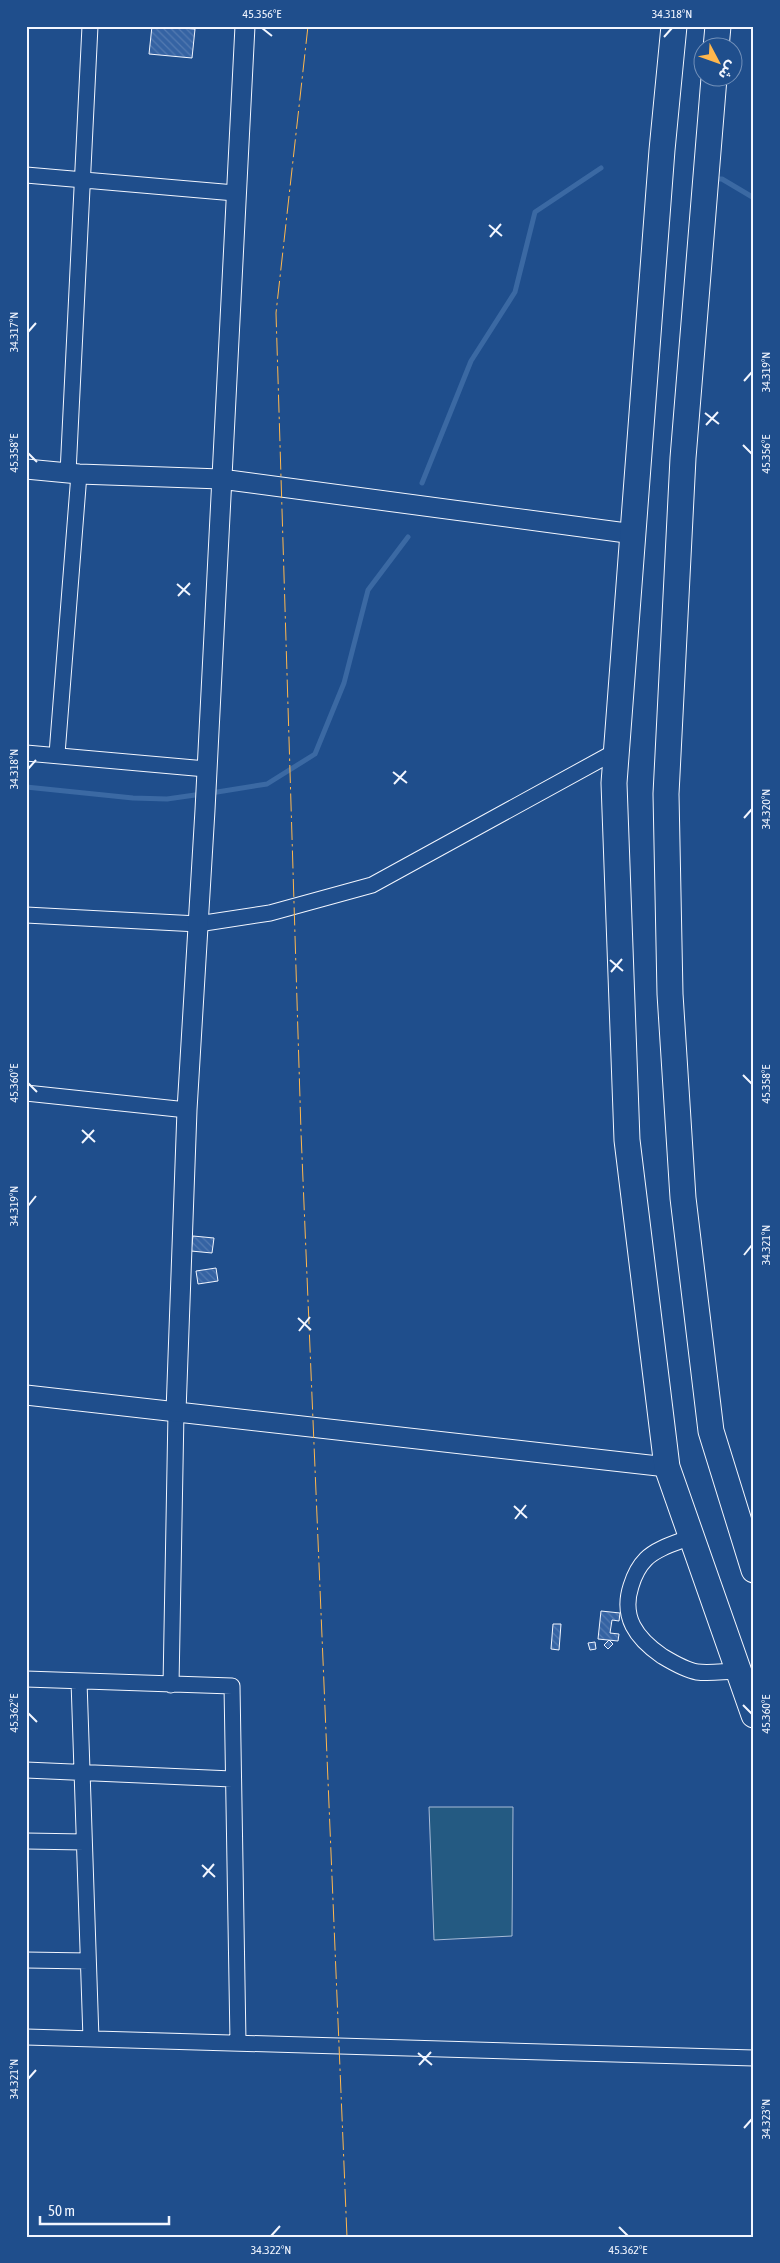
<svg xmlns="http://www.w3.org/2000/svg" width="780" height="2263" viewBox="0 0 780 2263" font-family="'Asap Condensed','Noto Sans Arabic',sans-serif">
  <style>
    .park { fill: #245a82; stroke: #a8bbd7 }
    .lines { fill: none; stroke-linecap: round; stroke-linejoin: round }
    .stream { stroke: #3b69a3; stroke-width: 5 }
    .building { fill: url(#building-back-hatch); stroke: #f2f6ff }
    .minor-casing { stroke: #f2f6ff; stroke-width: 17 }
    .tertiary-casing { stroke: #f2f6ff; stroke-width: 21 }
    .primary-casing { stroke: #f2f6ff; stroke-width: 27 }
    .minor { stroke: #1f4e8c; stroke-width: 15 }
    .tertiary { stroke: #1f4e8c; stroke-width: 19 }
    .primary { stroke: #1f4e8c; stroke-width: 25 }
    .power { stroke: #ffb74d; stroke-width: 1; stroke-dasharray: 18 4 2.5 4; stroke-linecap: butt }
    .ticks { fill: none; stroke: #f2f6ff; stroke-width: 2 }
    .neatline { fill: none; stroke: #f2f6ff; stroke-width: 2 }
    .ticks-label { font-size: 12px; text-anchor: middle; fill: #f2f6ff }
  </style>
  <defs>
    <pattern id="building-back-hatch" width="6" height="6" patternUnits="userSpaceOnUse" patternTransform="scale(1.25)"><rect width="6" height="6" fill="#3563a3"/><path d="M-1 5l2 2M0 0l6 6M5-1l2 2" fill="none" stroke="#537ab1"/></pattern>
  </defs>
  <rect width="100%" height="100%" fill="#1f4e8c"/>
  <!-- park -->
  <path class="park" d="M 429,1807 L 513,1807 L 512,1936 L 434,1940 Z"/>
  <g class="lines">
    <!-- stream -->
    <path class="stream" d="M 718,179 L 722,179 L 754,198
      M 422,483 L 471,361 L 515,292 L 535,212 L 601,168
      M 26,787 L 133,798 L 167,799 L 202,794
      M 211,793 L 267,784 L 315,754 L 344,683 L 368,590 L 408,537"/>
  </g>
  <!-- building -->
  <path class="building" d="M 152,26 L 195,29 L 192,58 L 149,54 Z
    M 193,1236 L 214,1238 L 212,1253 L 191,1251 Z
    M 216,1268 L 218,1281 L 198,1284 L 196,1271 Z
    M 601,1611 L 620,1613 L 619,1621 L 612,1620 L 610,1633 L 619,1634 L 618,1641 L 598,1639 Z
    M 553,1624 L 561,1624 L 559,1650 L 551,1649 Z
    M 609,1640 L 613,1644 L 608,1649 L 604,1645 Z
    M 595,1642 L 596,1649 L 590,1650 L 588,1643 Z"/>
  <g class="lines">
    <!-- minor casing -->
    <g class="minor-casing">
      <path id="minor" d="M 26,175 L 235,193
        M 68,473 L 90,26
        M 26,753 L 206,769
        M 57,754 L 79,474
        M 26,915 L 198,924 L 270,913 L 372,885 L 618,750
        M 26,1093 L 187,1110
        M 691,1537 C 676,1543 657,1548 646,1559 C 639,1566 634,1576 631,1586 C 621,1617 636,1638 662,1656 C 672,1662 685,1670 697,1672 C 710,1674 725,1671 739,1671
        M 26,1679 L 232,1686 L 238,2042
        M 79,1681 L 91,2039
        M 171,1685 L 176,1412
        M 26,1770 L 232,1779
        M 26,1841 L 84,1842
        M 26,1960 L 88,1961
        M 26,2037 L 754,2058"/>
    </g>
    <!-- tertiary casing -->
    <g class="tertiary-casing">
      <path id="tertiary" d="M 26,469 L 79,474 L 221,479 L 634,534
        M 26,1395 L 667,1467
        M 176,1412 L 187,1110 L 205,810 L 245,26"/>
    </g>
    <!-- primary casing -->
    <g class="primary-casing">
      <path id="primary" d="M 674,26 L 662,150 L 614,783 L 627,1140 L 667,1467 L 754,1715
        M 716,48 L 718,26
        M 714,78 L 683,458 L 666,794 L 670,994 L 683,1198 L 711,1431 L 754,1570"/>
    </g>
    <!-- minor -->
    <use href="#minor" class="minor"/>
    <!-- tertiary -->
    <use href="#tertiary" class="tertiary"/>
    <!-- primary -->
    <use href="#primary" class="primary"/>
    <!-- power -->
    <path class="power" d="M 308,26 L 276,313 L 301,1132 L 347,2237"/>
  </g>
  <!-- ticks -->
  <path class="ticks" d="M 262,28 L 272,36M 664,37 L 672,28M 489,225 L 502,236M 490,237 L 501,224M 28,332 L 36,323M 744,381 L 752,372M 705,413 L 719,424M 706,425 L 718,412M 743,445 L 752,454M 28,453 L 37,462M 177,584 L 190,595M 178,596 L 190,583M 28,769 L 36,760M 393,772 L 407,783M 394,784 L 406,771M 744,818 L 752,809M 610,960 L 623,971M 611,972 L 622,959M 743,1075 L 752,1084M 28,1083 L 37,1092M 82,1130 L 95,1142M 82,1143 L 94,1130M 28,1206 L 36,1196M 744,1255 L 752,1245M 298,1318 L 311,1330M 299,1331 L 310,1317M 514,1506 L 527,1518M 515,1519 L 526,1505M 743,1705 L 752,1714M 28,1713 L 37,1722M 202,1865 L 215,1877M 203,1877 L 214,1864M 418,2053 L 432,2065M 419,2065 L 431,2052M 28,2079 L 36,2070M 744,2128 L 752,2119M 619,2227 L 628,2236M 271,2236 L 280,2226"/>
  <!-- border -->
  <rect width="780" height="2263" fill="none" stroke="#1f4e8c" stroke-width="55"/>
  <!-- north arrow -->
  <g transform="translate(718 62) rotate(131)"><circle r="24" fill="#1f4e8c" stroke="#7391ba"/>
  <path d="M0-4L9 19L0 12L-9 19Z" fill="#ffb74d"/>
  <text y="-8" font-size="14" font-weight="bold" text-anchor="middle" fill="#f2f6ff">ش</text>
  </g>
  <!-- scale -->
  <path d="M40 2216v8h129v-8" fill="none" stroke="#f2f6ff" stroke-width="2.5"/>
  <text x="48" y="2216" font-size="15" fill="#f2f6ff" stroke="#1f4e8c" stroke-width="4" paint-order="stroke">50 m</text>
  <rect x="28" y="28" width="724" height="2208" class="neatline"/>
  <g class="ticks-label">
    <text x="262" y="18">45.356°E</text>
    <text x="672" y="18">34.318°N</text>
    <text transform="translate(14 332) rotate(-90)" y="4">34.317°N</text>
    <text transform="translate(766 372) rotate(-90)" y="4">34.319°N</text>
    <text transform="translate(14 453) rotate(-90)" y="4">45.358°E</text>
    <text transform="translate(766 454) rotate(-90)" y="4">45.356°E</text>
    <text transform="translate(14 769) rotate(-90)" y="4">34.318°N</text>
    <text transform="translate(766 809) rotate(-90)" y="4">34.320°N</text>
    <text transform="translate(14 1083) rotate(-90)" y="4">45.360°E</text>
    <text transform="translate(766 1084) rotate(-90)" y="4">45.358°E</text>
    <text transform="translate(14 1206) rotate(-90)" y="4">34.319°N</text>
    <text transform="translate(766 1245) rotate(-90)" y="4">34.321°N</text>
    <text transform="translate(14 1713) rotate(-90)" y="4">45.362°E</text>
    <text transform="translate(766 1714) rotate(-90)" y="4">45.360°E</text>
    <text transform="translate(14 2079) rotate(-90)" y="4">34.321°N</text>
    <text transform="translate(766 2119) rotate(-90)" y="4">34.323°N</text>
    <text x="271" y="2254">34.322°N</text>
    <text x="628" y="2254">45.362°E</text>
  </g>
</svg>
